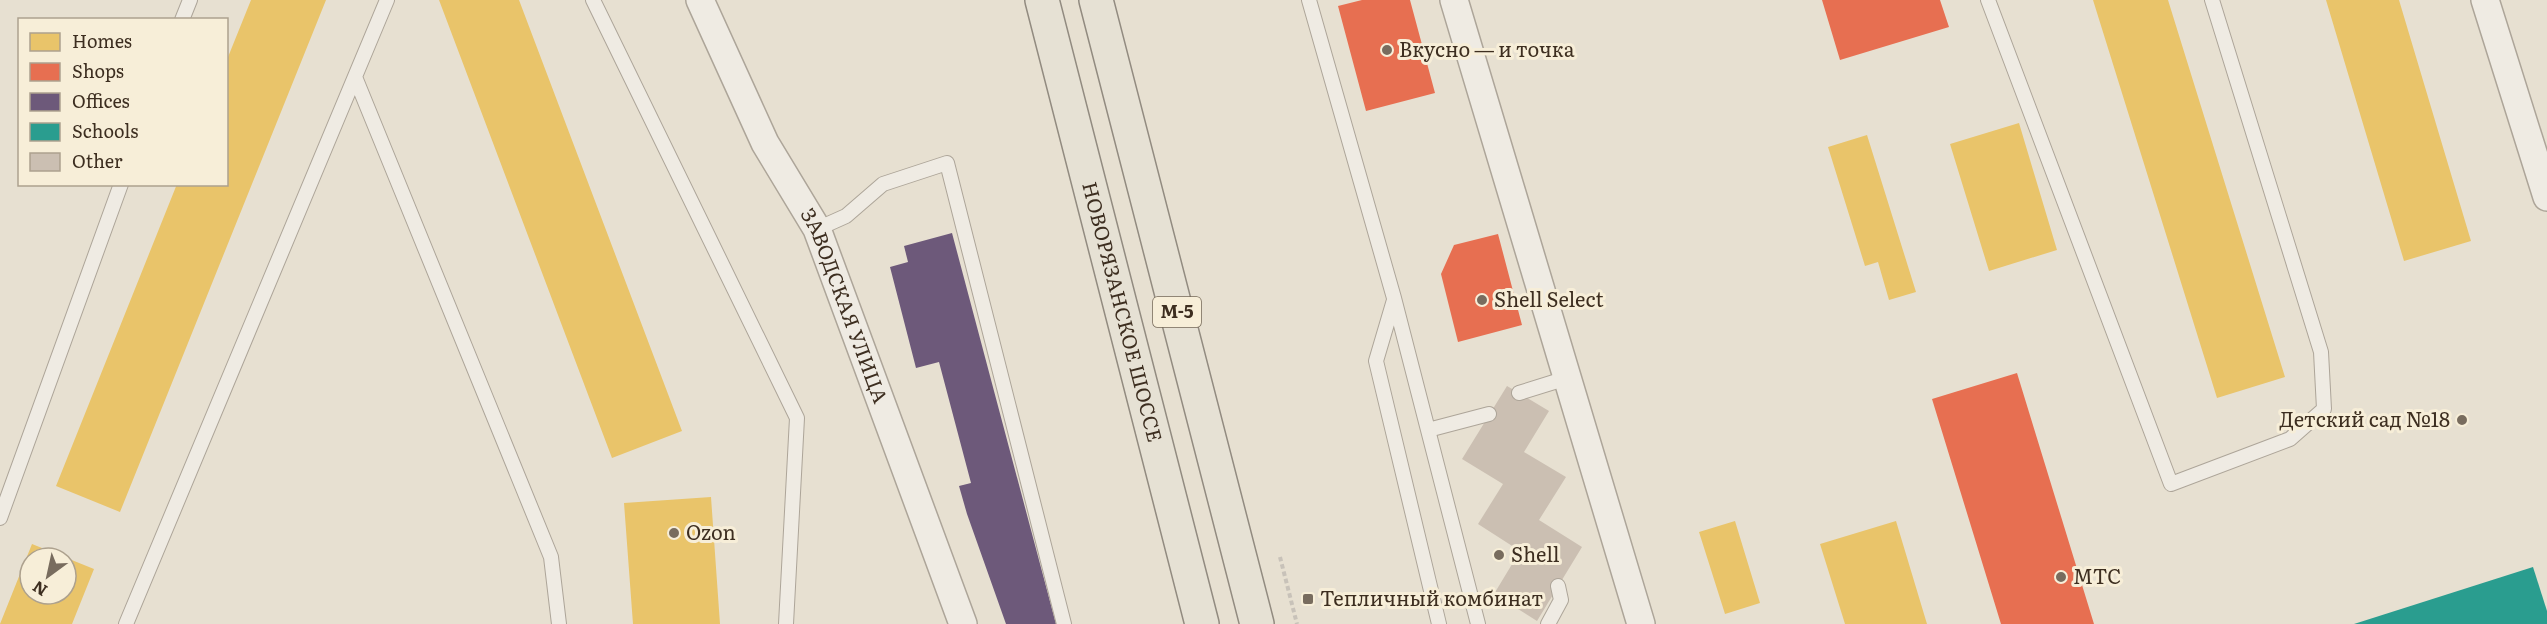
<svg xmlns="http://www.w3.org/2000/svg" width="2547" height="624" viewBox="0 0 2547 624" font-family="Literata,serif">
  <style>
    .homes { fill: #e9c46a; fill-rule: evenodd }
    .shops { fill: #e76f51 }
    .offices { fill: #6d597a }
    .schools { fill: #2a9d8f }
    .building { fill: #cbbfb2 }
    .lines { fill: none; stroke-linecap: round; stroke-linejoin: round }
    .lane-casing { stroke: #ada599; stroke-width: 16 }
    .street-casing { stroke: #ada599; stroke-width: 30 }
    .primary-casing { stroke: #928b80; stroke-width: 36 }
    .path { stroke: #c8c2b9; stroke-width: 4; stroke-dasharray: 4.5 3; stroke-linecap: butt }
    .lane { stroke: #efebe3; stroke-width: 14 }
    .street { stroke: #efebe3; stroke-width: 27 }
    .primary { stroke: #e6e1d4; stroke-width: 33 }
    .poi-dot { fill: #786c5e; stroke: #f7eed8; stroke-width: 2 }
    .labels { text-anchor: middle; stroke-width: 6; stroke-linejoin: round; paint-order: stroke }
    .shield { fill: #f7eed8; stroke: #756857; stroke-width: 1.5 }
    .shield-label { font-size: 18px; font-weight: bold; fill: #3d2e20 }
    .poi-label { font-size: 20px; fill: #3d2e20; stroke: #f7eed8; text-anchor: start }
    .street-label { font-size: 20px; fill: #3d2e20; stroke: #f7eed8 }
  </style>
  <rect width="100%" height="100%" fill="#e7e0d1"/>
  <!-- homes -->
  <path class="homes" d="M 251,0 L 326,0 L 120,512 L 56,486 L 177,184 L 226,184 L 226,62 Z
    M 439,0 L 519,0 L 682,431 L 612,458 Z
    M 2093,0 L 2168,0 L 2285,377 L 2217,398 Z
    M 2326,0 L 2399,0 L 2471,241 L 2404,261 Z
    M 2019,123 L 2057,250 L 1989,271 L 1950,144 Z
    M 1867,135 L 1916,292 L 1889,300 L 1878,262 L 1865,266 L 1828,147 Z
    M 711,497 L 720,624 L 633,624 L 624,503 Z
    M 1735,521 L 1760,603 L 1725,614 L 1699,532 Z
    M 1896,521 L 1927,624 L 1845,624 L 1820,544 Z
    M 32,544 L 94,569 L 72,624 L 0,624 ZM 30,558 L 66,558 L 66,594 L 30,594 Z"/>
  <!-- shops -->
  <path class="shops" d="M 1362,0 L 1410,0 L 1435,93 L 1366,111 L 1338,6 Z
    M 1822,0 L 1940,0 L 1949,27 L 1840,60 Z
    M 1498,234 L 1522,325 L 1458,342 L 1441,274 L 1454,245 Z
    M 2017,373 L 2094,624 L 2001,624 L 1932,399 Z"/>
  <!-- offices -->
  <path class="offices" d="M 952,233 L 1056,624 L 1006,624 L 967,514 L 959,486 L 971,483 L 939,362 L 916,368 L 890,267 L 908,262 L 904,246 Z"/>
  <!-- schools -->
  <path class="schools" d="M 2533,567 L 2547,611 L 2547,624 L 2354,624 Z"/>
  <!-- building -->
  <path class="building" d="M 1507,386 L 1549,411 L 1524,452 L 1566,477 L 1539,520 L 1582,547 L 1537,621 L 1494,594 L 1520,551 L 1478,524 L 1503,484 L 1462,459 Z"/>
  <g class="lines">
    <!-- lane casing -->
    <g class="lane-casing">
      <path id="lane" d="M 593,0 L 797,418 L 786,624
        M 1309,0 L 1394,298 L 1478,624
        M 1988,0 L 2171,484 L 2290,439 L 2324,409 L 2321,352 L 2212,0
        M 182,20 L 190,0
        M 355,77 L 551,557 L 559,624
        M 817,229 L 846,216 L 883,184 L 947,163 L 1064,624
        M 1394,300 L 1376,361 L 1439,624
        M 1519,393 L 1567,378
        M 1428,430 L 1489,414
        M 0,518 L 121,184
        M 126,624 L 387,0
        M 1548,624 L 1561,600 L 1558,586"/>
    </g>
    <!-- street casing -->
    <g class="street-casing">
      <g id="street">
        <path id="s1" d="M 700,0 L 765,143 L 817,229 L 963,624"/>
        <path d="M 1454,0 L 1641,624"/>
        <path d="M 2485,0 L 2547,197"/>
      </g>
    </g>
    <!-- primary casing -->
    <g class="primary-casing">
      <g id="primary">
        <path id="s2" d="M 1042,0 L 1202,624"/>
        <path d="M 1096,0 L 1257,624"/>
      </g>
    </g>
    <!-- path -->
    <path class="path" d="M 1280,557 L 1297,624"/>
    <!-- lane -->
    <use href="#lane" class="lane"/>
    <!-- street -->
    <use href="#street" class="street"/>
    <!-- primary -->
    <use href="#primary" class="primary"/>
  </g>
  <!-- markers -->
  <g class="poi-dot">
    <circle cx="1387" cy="50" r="6"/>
    <circle cx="1482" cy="300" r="6"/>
    <circle cx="2462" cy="420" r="6"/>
    <circle cx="674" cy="533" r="6"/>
    <circle cx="1499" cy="555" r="6"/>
    <circle cx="2061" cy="577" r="6"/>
    <rect x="1302" y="593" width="12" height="12" rx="3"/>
  </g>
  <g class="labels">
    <!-- shield labels -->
    <rect class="shield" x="1153" y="297" width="48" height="30" rx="4.5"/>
    <g class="shield-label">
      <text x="1177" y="318">М-5</text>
    </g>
    <!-- poi labels -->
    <g class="poi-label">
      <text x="1399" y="57">Вкусно — и точка</text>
      <text x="1494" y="307">Shell Select</text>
      <text x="2450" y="427" text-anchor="end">Детский сад №18</text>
      <text x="686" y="540">Ozon</text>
      <text x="1511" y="562">Shell</text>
      <text x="2073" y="584">МТС</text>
      <text x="1320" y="606">Тепличный комбинат</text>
    </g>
    <!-- street labels -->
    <g class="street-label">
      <text dy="7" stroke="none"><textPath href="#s1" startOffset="339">ЗАВОДСКАЯ УЛИЦА</textPath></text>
      <text dy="7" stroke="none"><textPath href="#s2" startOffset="322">НОВОРЯЗАНСКОЕ ШОССЕ</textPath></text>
    </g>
  </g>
  <!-- legend -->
  <rect x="18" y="18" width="210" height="168" fill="#f7eed8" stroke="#ada18e" stroke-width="1.5"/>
  <rect x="30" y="33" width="30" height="18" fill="#e9c46a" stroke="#ada18e" stroke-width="1.5"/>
  <text x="72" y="48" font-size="18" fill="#3d2e20">Homes</text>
  <rect x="30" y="63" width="30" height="18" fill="#e76f51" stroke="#ada18e" stroke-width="1.5"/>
  <text x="72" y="78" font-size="18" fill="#3d2e20">Shops</text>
  <rect x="30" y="93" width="30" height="18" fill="#6d597a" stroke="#ada18e" stroke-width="1.5"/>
  <text x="72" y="108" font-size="18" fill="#3d2e20">Offices</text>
  <rect x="30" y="123" width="30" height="18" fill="#2a9d8f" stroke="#ada18e" stroke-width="1.5"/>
  <text x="72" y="138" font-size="18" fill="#3d2e20">Schools</text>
  <rect x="30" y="153" width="30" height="18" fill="#cbbfb2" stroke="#ada18e" stroke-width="1.5"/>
  <text x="72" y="168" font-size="18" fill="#3d2e20">Other</text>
  <!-- north arrow -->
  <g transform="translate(48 576) rotate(213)"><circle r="28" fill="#f7eed8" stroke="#ada18e" stroke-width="1.5"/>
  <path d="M0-4.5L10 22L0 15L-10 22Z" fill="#786c5e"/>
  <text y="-9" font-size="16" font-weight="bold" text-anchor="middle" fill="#3d2e20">N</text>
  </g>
</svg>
